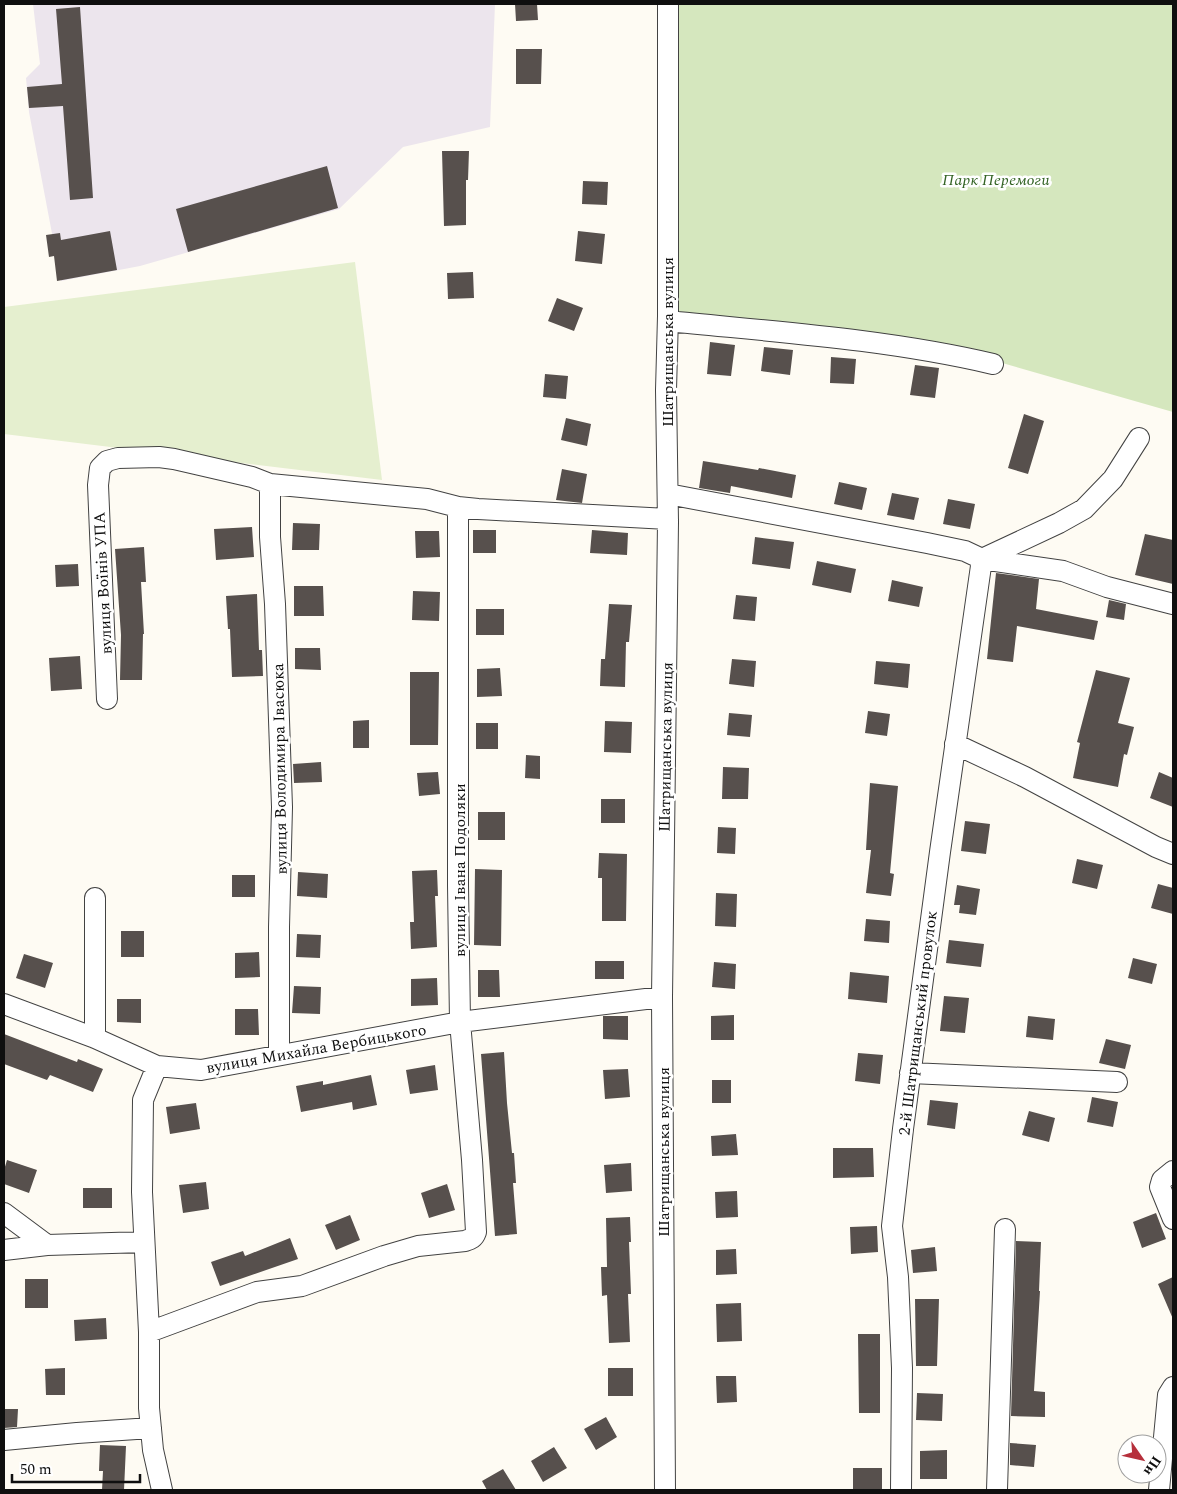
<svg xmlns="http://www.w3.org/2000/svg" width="1177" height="1494" viewBox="0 0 1177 1494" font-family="Spectral,serif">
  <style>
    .industrial { fill: #ece5ed }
    .green { fill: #d5e7be }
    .pitch { fill: #e5efcf }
    .building { fill: #57504d }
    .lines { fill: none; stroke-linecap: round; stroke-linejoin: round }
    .minor-casing { stroke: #424242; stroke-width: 22 }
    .minor { stroke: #fff; stroke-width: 20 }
    .labels { text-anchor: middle; stroke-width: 5; stroke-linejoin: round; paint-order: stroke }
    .park-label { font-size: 16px; font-style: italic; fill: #336324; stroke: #fff }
    .street-label { font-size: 16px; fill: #0f0f0f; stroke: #fff }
  </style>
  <rect width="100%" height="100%" fill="#fefbf3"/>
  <!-- industrial -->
  <path class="industrial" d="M 33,4 L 495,4 L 490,127 L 403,147 L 339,209 L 140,266 L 61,281 L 29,112 L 26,78 L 40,64 Z"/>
  <!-- green -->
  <path class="green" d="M 679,4 L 1173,4 L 1173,412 L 915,338 L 675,317 L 676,181 Z"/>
  <!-- pitch -->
  <path class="pitch" d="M 355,262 L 382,480 L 4,434 L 4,307 Z"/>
  <!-- building -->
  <path class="building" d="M 515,4 L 537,4 L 538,20 L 516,21 Z
    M 80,7 L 93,198 L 70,200 L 63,106 L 29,108 L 27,87 L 62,84 L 56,9 Z
    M 516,49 L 542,49 L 541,84 L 516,84 Z
    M 442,151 L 469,151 L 468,180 L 466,180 L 466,225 L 444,226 Z
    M 327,166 L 338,208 L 188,252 L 176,209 Z
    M 583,181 L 608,182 L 607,205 L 582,204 Z
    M 110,231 L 117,270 L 57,281 L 54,256 L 49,257 L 46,235 L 60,233 L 61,240 Z
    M 578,231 L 605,234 L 602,264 L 575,261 Z
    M 473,272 L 474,298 L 448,299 L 447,273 Z
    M 557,298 L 583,308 L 574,331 L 548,321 Z
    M 710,342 L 735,345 L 731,376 L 707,374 Z
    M 764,347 L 793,350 L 790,375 L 761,371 Z
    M 831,357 L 856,359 L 854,384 L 830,383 Z
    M 915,365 L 939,368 L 935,398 L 910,395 Z
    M 545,374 L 568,376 L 566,399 L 543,397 Z
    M 1024,414 L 1044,421 L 1028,474 L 1008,468 Z
    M 566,418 L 591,424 L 587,446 L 561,440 Z
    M 703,461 L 758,470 L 759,468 L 796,475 L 792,498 L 731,486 L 730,493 L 699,488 Z
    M 562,469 L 587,474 L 582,503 L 556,500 Z
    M 839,482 L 867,488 L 862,510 L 834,504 Z
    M 892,493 L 919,498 L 914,520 L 887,515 Z
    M 948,499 L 975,504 L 970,529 L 943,524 Z
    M 293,523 L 320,524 L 319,550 L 292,550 Z
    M 252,527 L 254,557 L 216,560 L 214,529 Z
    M 473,530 L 496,530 L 496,553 L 473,553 Z
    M 592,530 L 628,533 L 627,555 L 590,553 Z
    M 415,531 L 439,531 L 440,557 L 416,558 Z
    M 1145,534 L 1173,540 L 1173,584 L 1135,575 Z
    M 755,537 L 794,542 L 790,569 L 752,564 Z
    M 144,547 L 146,582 L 141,582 L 144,634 L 143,634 L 142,680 L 120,680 L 121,635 L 115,549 Z
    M 817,561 L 856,569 L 851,593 L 812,585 Z
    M 78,564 L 79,586 L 56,587 L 55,565 Z
    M 996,573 L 1039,579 L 1036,609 L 1098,621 L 1094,640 L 1017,626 L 1013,662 L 987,659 Z
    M 892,580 L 923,587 L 919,607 L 888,601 Z
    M 294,586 L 323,586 L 324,616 L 294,616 Z
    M 413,591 L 440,592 L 439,621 L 412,620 Z
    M 257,594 L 259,650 L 262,650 L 263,676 L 232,677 L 230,629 L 228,629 L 226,596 Z
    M 736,595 L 757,597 L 755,621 L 733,619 Z
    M 1109,600 L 1126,604 L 1124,620 L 1106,617 Z
    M 609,604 L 632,605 L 629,642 L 626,642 L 625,687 L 600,686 L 601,659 L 605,659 Z
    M 476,609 L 504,609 L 504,635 L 476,635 Z
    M 295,648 L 320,648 L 321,670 L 295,669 Z
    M 80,656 L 82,689 L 51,691 L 49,658 Z
    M 732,659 L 756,661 L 754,687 L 729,684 Z
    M 876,661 L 910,664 L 908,688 L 874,684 Z
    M 500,668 L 502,696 L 477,697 L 477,669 Z
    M 1096,670 L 1130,678 L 1118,723 L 1134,727 L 1127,755 L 1124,754 L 1118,787 L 1073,778 L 1080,743 L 1077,742 Z
    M 410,672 L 439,672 L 438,745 L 410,745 Z
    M 868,711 L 890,714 L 887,736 L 865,733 Z
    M 729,713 L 752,715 L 750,737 L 727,735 Z
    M 369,720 L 369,748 L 353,748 L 353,721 Z
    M 605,721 L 632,722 L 631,753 L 604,752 Z
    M 476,723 L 498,723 L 498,749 L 476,749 Z
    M 526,755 L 540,756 L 540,779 L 525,778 Z
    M 321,762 L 322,782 L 294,783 L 293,764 Z
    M 723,767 L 749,768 L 748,799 L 722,799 Z
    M 438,772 L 440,794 L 419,796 L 417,773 Z
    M 1159,772 L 1173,778 L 1173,807 L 1150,798 Z
    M 870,783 L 898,786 L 890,873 L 894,874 L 891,896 L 866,893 L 871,850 L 866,850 Z
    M 601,799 L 625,799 L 625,823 L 601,823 Z
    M 478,812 L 505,812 L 505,840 L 478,840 Z
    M 965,821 L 990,824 L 986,854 L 961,851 Z
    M 718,827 L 736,828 L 735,854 L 717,853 Z
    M 599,853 L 627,854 L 626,921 L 602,921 L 602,878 L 598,878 Z
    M 1077,859 L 1103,865 L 1097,889 L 1072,883 Z
    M 475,869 L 502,870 L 501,946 L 474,945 Z
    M 437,870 L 438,896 L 435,896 L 437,947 L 411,949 L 410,922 L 414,922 L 412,871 Z
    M 298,872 L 328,874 L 327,898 L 297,896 Z
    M 232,875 L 255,875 L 255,897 L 232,897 Z
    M 1158,884 L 1173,888 L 1173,914 L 1151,908 Z
    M 957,885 L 980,889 L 976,915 L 959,913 L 960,905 L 954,905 Z
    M 716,893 L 737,894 L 736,927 L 715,926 Z
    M 866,919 L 890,921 L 889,943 L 864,941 Z
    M 121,931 L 144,931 L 144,957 L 121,957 Z
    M 297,934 L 321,935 L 320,958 L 296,957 Z
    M 949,940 L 984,944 L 981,967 L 946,963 Z
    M 259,952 L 260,977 L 235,978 L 235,953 Z
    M 24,954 L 53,963 L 45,988 L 16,978 Z
    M 1133,958 L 1157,964 L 1152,984 L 1128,978 Z
    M 595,961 L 624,961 L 624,979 L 595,979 Z
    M 714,962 L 736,964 L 735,989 L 712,987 Z
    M 478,970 L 499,970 L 500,997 L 478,997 Z
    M 850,972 L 889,976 L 887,1003 L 848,999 Z
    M 437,978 L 438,1005 L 411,1006 L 411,979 Z
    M 294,986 L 321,987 L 320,1014 L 292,1013 Z
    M 944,996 L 969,998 L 965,1033 L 940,1031 Z
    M 117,999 L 141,999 L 141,1023 L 117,1022 Z
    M 235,1009 L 258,1009 L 259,1035 L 235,1035 Z
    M 734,1015 L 734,1040 L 711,1040 L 711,1016 Z
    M 603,1016 L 628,1016 L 628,1040 L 603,1039 Z
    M 1028,1016 L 1055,1019 L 1053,1040 L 1026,1037 Z
    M 4,1034 L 77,1062 L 78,1059 L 103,1069 L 93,1092 L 50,1075 L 47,1080 L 4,1064 Z
    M 1106,1039 L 1131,1045 L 1125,1069 L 1099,1063 Z
    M 504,1052 L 507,1103 L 512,1153 L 514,1153 L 516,1183 L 513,1183 L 517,1234 L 495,1236 L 481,1054 Z
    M 858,1053 L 883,1055 L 880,1084 L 855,1081 Z
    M 435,1065 L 438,1090 L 410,1094 L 406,1070 Z
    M 628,1069 L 630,1097 L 605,1099 L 603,1070 Z
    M 371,1075 L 377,1105 L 353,1110 L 352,1102 L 301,1112 L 296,1086 L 323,1081 L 323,1085 Z
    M 712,1080 L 731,1080 L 731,1103 L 712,1103 Z
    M 1092,1097 L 1118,1102 L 1113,1127 L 1087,1122 Z
    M 930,1100 L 958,1103 L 955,1129 L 927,1125 Z
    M 196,1103 L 200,1129 L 170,1134 L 166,1107 Z
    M 1029,1111 L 1055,1118 L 1049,1142 L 1022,1135 Z
    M 736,1134 L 738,1155 L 712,1156 L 711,1136 Z
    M 833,1148 L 873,1148 L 874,1177 L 833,1178 Z
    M 7,1160 L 37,1170 L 29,1193 L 4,1184 L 4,1170 Z
    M 631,1163 L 632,1191 L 606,1193 L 604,1165 Z
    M 206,1182 L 209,1209 L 183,1213 L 179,1185 Z
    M 447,1184 L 455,1210 L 429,1218 L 421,1193 Z
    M 83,1188 L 112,1188 L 112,1208 L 83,1208 Z
    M 737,1191 L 738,1217 L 716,1218 L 715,1192 Z
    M 1156,1213 L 1166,1239 L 1142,1248 L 1133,1222 Z
    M 350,1215 L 360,1240 L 336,1250 L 325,1225 Z
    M 630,1217 L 631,1242 L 629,1242 L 631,1294 L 628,1294 L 630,1342 L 609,1343 L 607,1295 L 602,1296 L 601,1267 L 607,1267 L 606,1218 Z
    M 877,1226 L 878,1252 L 851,1254 L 850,1227 Z
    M 290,1238 L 298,1259 L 220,1286 L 211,1262 L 243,1251 L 245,1256 Z
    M 1016,1241 L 1041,1242 L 1039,1291 L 1040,1291 L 1034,1391 L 1045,1392 L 1045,1417 L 1011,1416 Z
    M 935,1247 L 937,1271 L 913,1273 L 911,1250 Z
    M 736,1249 L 737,1274 L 716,1275 L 716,1250 Z
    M 1173,1277 L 1173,1319 L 1158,1284 Z
    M 25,1279 L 48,1279 L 48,1308 L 25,1308 Z
    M 915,1299 L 939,1299 L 937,1366 L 916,1366 Z
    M 741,1303 L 742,1341 L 717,1342 L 716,1304 Z
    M 106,1318 L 107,1339 L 75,1341 L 74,1320 Z
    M 858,1334 L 880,1334 L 880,1413 L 859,1413 Z
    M 65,1368 L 65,1395 L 46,1395 L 45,1369 Z
    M 608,1368 L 633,1368 L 633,1396 L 608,1396 Z
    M 716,1376 L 736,1376 L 737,1402 L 717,1403 Z
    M 917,1393 L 943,1394 L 942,1421 L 916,1420 Z
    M 4,1409 L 18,1409 L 17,1427 L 4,1428 Z
    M 606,1417 L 617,1437 L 596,1450 L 584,1429 Z
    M 1010,1443 L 1036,1445 L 1034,1467 L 1010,1465 Z
    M 100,1445 L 126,1446 L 124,1490 L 102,1490 L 103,1471 L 99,1471 Z
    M 554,1447 L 567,1468 L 543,1482 L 531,1461 Z
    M 947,1450 L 947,1479 L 920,1479 L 920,1451 Z
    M 853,1468 L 882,1468 L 882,1490 L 853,1490 Z
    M 503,1469 L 516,1490 L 487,1490 L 482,1481 Z"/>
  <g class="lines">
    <!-- minor casing -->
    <g class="minor-casing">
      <path id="minor" d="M 668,321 C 776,332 886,339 993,364
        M 270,484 L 270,537 L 275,604 L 282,807 L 279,927 L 279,1054
        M 668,494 L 927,543 L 965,551 L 982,559 L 1063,571 L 1107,587 L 1173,604
        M 107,699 L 98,485 L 100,468 L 107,461 L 118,458 L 159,457 L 174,459 L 252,477 L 270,484 L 427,499 L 458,507 L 478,509 L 668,519
        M 955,744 L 1025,777 L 1156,847 L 1173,854
        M 95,898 L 95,1038
        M 4,1004 L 95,1038 L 157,1066 L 201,1070 L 460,1022 L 662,997
        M 157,1066 L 143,1100 L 142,1192 L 149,1332 L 149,1408 L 153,1450 L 162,1490
        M 910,1073 L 1117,1082
        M 1173,1171 L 1162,1180 L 1160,1187 L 1173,1219
        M 4,1213 L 47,1245 L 144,1242
        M 4,1250 L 47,1245
        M 149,1332 L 257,1292 L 302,1286 L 384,1256 L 418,1246 L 465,1241 C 471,1239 474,1238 476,1232 L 472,1160 L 460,1022 L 458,885 L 458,507
        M 4,1440 L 77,1433 L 151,1428
        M 665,1490 L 662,997 L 668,522 L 666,390 L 668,316 L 668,4
        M 901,1490 L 902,1368 L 898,1277 L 892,1226 L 903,1129 L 940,852 L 982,559 L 1059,523 L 1084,509 L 1113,479 L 1139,438
        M 997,1490 L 1005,1229
        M 1159,1490 L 1168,1395 L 1173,1387"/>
    </g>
    <!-- minor -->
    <use href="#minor" class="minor"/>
  </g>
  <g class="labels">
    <!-- park labels -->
    <g class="park-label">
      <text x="996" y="185">Парк Перемоги</text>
    </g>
    <!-- street labels -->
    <g class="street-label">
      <text transform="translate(667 342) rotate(-90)" y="6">Шатрищанська вулиця</text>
      <text transform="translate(102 583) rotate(-93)" y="6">вулиця Воїнів УПА</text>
      <text transform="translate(665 747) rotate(-89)" y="6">Шатрищанська вулиця</text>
      <text transform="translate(279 769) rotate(-91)" y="6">вулиця Володимира Івасюка</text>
      <text transform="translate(459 870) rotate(-90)" y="6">вулиця Івана Подоляки</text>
      <text transform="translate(917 1023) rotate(-83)" y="6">2-й Шатрищанський провулок</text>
      <text transform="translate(316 1048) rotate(-10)" y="6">вулиця Михайла Вербицького</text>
      <text transform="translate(663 1152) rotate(-90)" y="6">Шатрищанська вулиця</text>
    </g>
  </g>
  <!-- border -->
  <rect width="1177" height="1494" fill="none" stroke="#0f0f0f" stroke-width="10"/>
  <!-- north arrow -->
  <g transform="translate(1142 1459) rotate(124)"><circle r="24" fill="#ffffff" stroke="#9f9f9f"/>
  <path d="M0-4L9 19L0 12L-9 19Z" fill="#b6303c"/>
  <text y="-8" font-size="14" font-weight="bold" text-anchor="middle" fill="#0f0f0f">Пн</text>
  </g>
  <!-- scale -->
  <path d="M12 1474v8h128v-8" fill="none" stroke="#0f0f0f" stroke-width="2.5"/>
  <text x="20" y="1474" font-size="15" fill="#0f0f0f" stroke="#ffffff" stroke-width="4" paint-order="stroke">50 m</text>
</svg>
